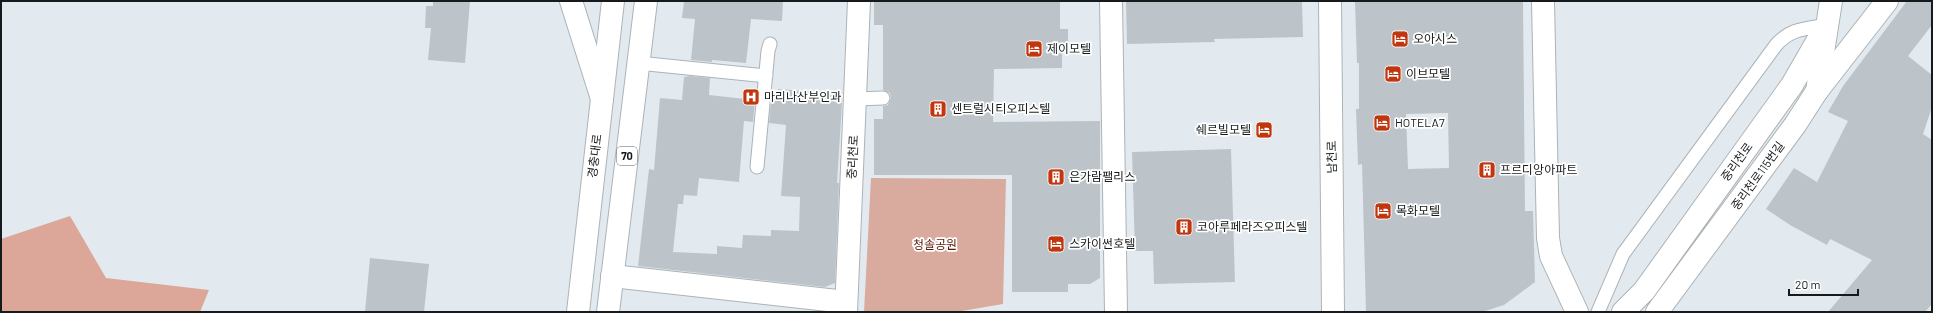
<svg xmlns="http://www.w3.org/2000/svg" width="1933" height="313" viewBox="0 0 1933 313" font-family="Barlow,'Noto Sans KR',sans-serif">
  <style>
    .green { fill: #d9ab9f }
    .forest { fill: #dca698 }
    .building { fill: #bdc4c9; fill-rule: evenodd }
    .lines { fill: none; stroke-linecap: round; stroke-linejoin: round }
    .service-casing { stroke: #acb3b7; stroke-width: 15 }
    .minor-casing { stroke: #acb3b7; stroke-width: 24 }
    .tertiary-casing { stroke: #acb3b7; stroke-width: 24 }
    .primary-casing { stroke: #acb3b7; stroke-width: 24 }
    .service { stroke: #fff; stroke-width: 13 }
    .minor { stroke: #fff; stroke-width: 22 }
    .tertiary { stroke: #fff; stroke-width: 22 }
    .primary { stroke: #fff; stroke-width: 22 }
    .labels { text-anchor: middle; stroke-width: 3.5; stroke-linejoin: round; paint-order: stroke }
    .shield { fill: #fff; stroke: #5d5f5f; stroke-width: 1 }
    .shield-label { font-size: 11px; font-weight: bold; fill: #171a1b }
    .poi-label { font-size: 12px; fill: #171a1b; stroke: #fff; text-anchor: start }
    .street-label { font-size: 12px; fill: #171a1b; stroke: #fff }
    .park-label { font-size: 12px; fill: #591a0a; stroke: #fff }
  </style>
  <rect width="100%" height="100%" fill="#e3eaef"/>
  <!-- green -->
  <path class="green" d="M 871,178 L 1006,179 L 1003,304 L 956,312 L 864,312 Z"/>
  <!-- forest -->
  <path class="forest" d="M 70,216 L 106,278 L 209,290 L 200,312 L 1,312 L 1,239 Z"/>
  <!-- building -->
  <path class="building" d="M 433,1 L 470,1 L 465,63 L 428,60 L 431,28 L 425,28 L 426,6 L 433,6 Z
    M 684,1 L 783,1 L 782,21 L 751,19 L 746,63 L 712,60 L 712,62 L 691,60 L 695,19 L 682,18 Z
    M 874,1 L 1060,1 L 1060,29 L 1068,29 L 1068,52 L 1062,52 L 1062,68 L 994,69 L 993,122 L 1100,121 L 1100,278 L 1090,284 L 1068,284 L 1068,292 L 1012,292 L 1012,175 L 874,175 L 874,119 L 883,119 L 883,106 L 888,105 L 891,98 L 890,93 L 883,90 L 883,25 L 874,25 Z
    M 1126,1 L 1302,1 L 1303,37 L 1214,39 L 1215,42 L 1127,44 Z
    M 1523,1 L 1525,211 L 1533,211 L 1535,282 L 1504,305 L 1482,312 L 1366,312 L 1362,164 L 1358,165 L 1356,109 L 1359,109 L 1359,63 L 1357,63 L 1355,2 ZM 1448,113 L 1449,168 L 1408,169 L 1406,114 Z
    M 1907,1 L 1932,1 L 1932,25 L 1908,56 L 1932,75 L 1932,107 L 1923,134 L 1932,140 L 1932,304 L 1925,312 L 1828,312 L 1872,260 L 1830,239 L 1827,245 L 1790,225 L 1766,209 L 1794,168 L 1817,182 L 1848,121 L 1828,112 L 1843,86 Z
    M 690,76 L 710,78 L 709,95 L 755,100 L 753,122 L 744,121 L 739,182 L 699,178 L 697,196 L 684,195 L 683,204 L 678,204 L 673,252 L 717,254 L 717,246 L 742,248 L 743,235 L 771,236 L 771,230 L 799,231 L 800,197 L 781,196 L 786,125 L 769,123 L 771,101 L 777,101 L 778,89 L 835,93 L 834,102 L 842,103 L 837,183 L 839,183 L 835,283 L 825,287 L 638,266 L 649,169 L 654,170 L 660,98 L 682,100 L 684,77 Z
    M 1231,149 L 1235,282 L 1154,284 L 1153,251 L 1135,251 L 1132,152 Z
    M 370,258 L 429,264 L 424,312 L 365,312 Z"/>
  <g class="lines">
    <!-- service casing -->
    <g class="service-casing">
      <path id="service" d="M 638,63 L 766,76
        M 856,99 L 883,98
        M 757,167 L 768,51 L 770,44
        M 1598,312 L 1623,254 L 1776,45 C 1791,28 1806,29 1827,25"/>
    </g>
    <!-- minor casing -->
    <g class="minor-casing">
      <path id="minor" d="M 1111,1 L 1116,312
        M 1543,1 L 1548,238 L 1551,256 L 1577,312
        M 1817,91 L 1887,1
        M 612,276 L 846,302
        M 846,312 L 859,1"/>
    </g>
    <!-- tertiary casing -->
    <g class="tertiary-casing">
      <path id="tertiary" d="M 571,1 L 602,99
        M 1330,1 L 1333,312
        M 1623,312 L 1644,291 L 1792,85 L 1822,33
        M 1657,312 L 1795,125 L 1817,91 L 1831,1"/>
    </g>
    <!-- primary casing -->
    <g class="primary-casing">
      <path id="primary" d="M 578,312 L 613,1
        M 608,312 L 646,1"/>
    </g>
    <!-- service -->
    <use href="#service" class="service"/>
    <!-- minor -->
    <use href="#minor" class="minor"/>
    <!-- tertiary -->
    <use href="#tertiary" class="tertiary"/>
    <!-- primary -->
    <use href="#primary" class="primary"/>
  </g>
  <!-- icons -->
  <defs>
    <g id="hotel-square" transform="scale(0.9)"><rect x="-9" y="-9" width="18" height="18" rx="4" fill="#c0370f" stroke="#fff"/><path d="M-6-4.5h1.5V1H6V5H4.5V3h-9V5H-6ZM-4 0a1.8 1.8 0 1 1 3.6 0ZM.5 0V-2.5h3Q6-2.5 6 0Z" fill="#fff"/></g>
    <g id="hospital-square" transform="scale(0.9)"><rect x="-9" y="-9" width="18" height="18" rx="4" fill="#c0370f" stroke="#fff"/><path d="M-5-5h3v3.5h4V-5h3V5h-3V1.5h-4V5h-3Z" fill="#fff"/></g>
    <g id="building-square" transform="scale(0.9)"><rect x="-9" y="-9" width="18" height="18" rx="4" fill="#c0370f" stroke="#fff"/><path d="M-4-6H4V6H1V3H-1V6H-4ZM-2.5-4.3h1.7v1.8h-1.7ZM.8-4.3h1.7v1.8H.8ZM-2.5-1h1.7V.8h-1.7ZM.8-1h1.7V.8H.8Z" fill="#fff"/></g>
  </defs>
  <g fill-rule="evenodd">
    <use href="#hotel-square" x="1400" y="39"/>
    <use href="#hotel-square" x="1034" y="49"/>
    <use href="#hotel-square" x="1393" y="74"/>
    <use href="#hospital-square" x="751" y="97"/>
    <use href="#building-square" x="938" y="109"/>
    <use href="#hotel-square" x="1382" y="123"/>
    <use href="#hotel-square" x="1264" y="130"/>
    <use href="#building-square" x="1487" y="170"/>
    <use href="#building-square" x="1056" y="177"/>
    <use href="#hotel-square" x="1383" y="211"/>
    <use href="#building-square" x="1184" y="227"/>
    <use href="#hotel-square" x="1056" y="244"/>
  </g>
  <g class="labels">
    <!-- shield labels -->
    <rect class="shield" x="617" y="147" width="20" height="18" rx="3"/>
    <g class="shield-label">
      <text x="627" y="160">70</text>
    </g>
    <!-- poi labels -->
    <g class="poi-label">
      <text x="1413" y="43">오아시스</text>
      <text x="1047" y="53">제이모텔</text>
      <text x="1406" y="78">이브모텔</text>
      <text x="764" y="101">마리나산부인과</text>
      <text x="951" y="113">센트럴시티오피스텔</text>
      <text x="1395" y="127">HOTELA7</text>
      <text x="1251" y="134" text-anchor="end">쉐르빌모텔</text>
      <text x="1500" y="174">프르디앙아파트</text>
      <text x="1069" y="181">은가람팰리스</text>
      <text x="1396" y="215">목화모텔</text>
      <text x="1197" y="231">코아루페라즈오피스텔</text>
      <text x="1069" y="248">스카이썬호텔</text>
    </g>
    <!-- street labels -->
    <g class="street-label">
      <text transform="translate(595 156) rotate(-83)" y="4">경충대로</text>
      <text transform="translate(853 157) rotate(-87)" y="4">중리천로</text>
      <text transform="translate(1332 157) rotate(-91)" y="4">남천로</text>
      <text transform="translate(1737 162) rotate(-54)" y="4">중리천로</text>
      <text transform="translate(1758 176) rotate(-54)" y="4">중리천로115번길</text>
    </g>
    <!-- park labels -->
    <g class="park-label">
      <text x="935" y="249">청솔공원</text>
    </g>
  </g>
  <!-- border -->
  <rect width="1933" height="313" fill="none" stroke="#171a1b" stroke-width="4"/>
  <!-- scale -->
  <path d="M1789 289v6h69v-6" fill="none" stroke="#171a1b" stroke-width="2"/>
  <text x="1795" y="289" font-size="12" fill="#171a1b" stroke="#ffffff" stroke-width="3" paint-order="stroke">20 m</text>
</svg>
